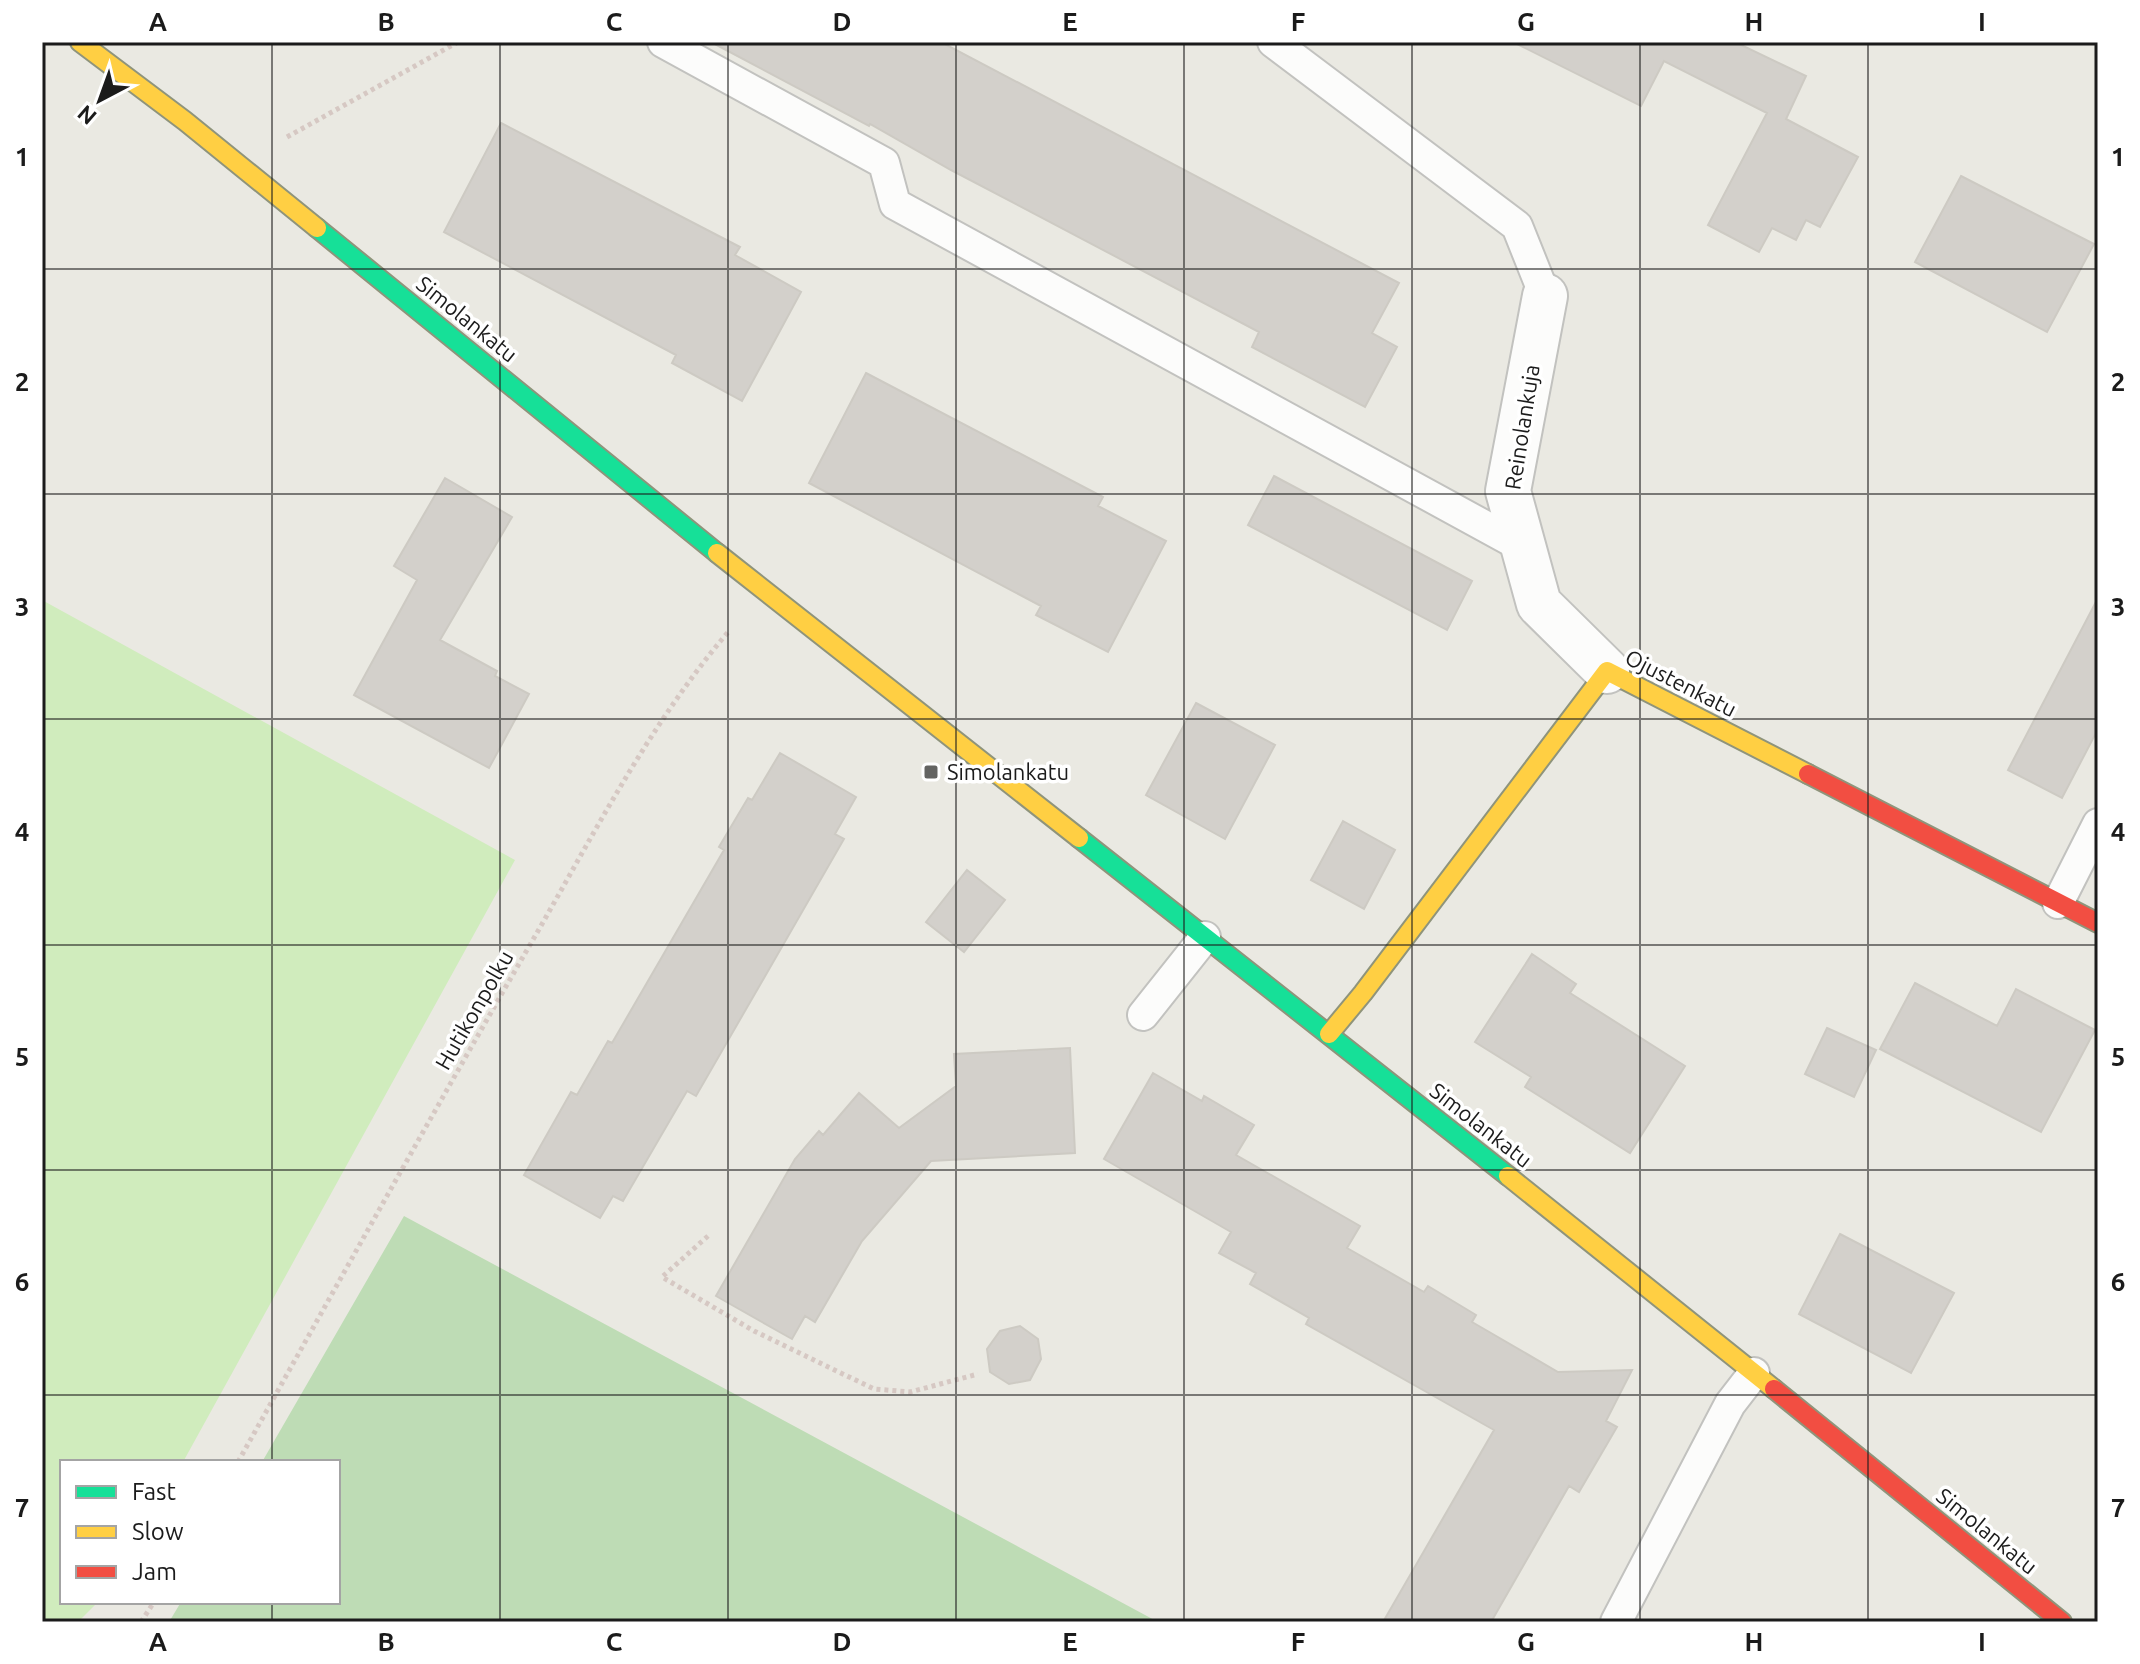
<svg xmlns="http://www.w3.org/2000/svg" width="2140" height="1664" viewBox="0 0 2140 1664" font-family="Ubuntu,sans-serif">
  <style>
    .grass { fill: #d0ecbd }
    .forest { fill: #bedcb5 }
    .building { fill: #d3d0cb; stroke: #cdcac3; stroke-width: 2 }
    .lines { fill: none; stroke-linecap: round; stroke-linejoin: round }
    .lane-casing { stroke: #c2c2bf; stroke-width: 34 }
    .street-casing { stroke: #c2c2bf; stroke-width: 48 }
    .fast-casing { stroke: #8f947b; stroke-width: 22 }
    .slow-casing { stroke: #8f947b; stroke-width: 22 }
    .jam-casing { stroke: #8f947b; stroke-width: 22 }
    .path { stroke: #d6c8c3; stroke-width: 5; stroke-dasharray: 4 4; stroke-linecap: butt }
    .lane { stroke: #fcfcfb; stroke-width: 30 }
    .street { stroke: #fcfcfb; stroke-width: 44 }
    .fast { stroke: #16e098; stroke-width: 18 }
    .slow { stroke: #ffcf43; stroke-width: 18 }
    .jam { stroke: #f24e42; stroke-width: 18 }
    .grid { fill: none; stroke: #1b1b1b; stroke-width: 2; stroke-opacity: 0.55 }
    .poi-dot { fill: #636361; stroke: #fff; stroke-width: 3 }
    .labels { text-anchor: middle; stroke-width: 7; stroke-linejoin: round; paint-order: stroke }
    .street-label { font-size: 22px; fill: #1b1b1b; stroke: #fff }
    .poi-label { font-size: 22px; fill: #1b1b1b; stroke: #fff; text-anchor: start }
    .neatline { fill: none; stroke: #1b1b1b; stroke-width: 3 }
    .grid-label { font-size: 26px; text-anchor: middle; font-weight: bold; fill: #1b1b1b }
  </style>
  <rect width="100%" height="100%" fill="#eae9e2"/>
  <!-- grass -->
  <path class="grass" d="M 42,600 L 515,860 L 183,1462 L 62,1462 L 62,1602 L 98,1602 L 78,1622 L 42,1622 Z"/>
  <!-- forest -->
  <path class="forest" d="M 404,1216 L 1158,1622 L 169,1622 L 181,1602 L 338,1602 L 338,1462 L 262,1462 Z"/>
  <!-- building -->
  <path class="building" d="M 711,42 L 941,42 L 1399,283 L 1372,333 L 1397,347 L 1365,407 L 1252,347 L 1259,332 L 951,170 L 870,124 L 869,126 Z
    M 1513,42 L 1735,42 L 1806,76 L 1786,119 L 1858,157 L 1820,227 L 1806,220 L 1796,240 L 1772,228 L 1759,252 L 1708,225 L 1767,113 L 1664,61 L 1641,106 Z
    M 501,123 L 740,247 L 735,255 L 801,292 L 742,401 L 672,363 L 676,355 L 444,232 Z
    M 1961,176 L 2094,244 L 2047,332 L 1915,262 Z
    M 866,373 L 1103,497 L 1098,506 L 1166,541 L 1108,652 L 1036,615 L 1041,606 L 809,483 Z
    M 1274,476 L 1472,581 L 1447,630 L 1248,525 Z
    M 445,478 L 512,517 L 440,640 L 497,671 L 495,676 L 529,694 L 489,768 L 354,695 L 417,580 L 394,566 Z
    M 2098,598 L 2098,729 L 2062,798 L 2008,770 Z
    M 1196,703 L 1275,745 L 1225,839 L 1146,795 Z
    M 780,753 L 856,797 L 835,834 L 844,839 L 696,1096 L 687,1091 L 623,1201 L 613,1196 L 600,1218 L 524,1175 L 571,1092 L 577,1095 L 608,1041 L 612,1043 L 724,850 L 719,847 L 748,798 L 752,800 Z
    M 1343,821 L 1395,850 L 1364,909 L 1311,880 Z
    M 967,870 L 1005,900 L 964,952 L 926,922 Z
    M 1532,954 L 1576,984 L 1570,993 L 1685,1066 L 1630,1153 L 1525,1087 L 1531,1077 L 1475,1042 Z
    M 1915,983 L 1997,1026 L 2016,989 L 2095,1030 L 2041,1132 L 1880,1049 Z
    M 1827,1028 L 1876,1050 L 1854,1097 L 1805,1074 Z
    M 1070,1048 L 1075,1153 L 931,1161 L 862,1241 L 815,1322 L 805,1316 L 792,1339 L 716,1296 L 795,1159 L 819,1131 L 823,1135 L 859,1093 L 899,1128 L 956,1086 L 954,1054 Z
    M 1153,1073 L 1202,1101 L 1204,1096 L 1254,1125 L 1236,1155 L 1360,1226 L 1347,1248 L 1424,1292 L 1428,1286 L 1476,1315 L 1472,1322 L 1558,1372 L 1632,1370 L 1606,1421 L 1617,1427 L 1579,1492 L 1569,1486 L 1491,1622 L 1383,1622 L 1494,1430 L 1306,1324 L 1309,1318 L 1250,1284 L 1256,1273 L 1219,1253 L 1231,1232 L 1104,1159 Z
    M 1840,1234 L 1954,1293 L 1911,1373 L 1799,1314 Z
    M 1020,1326 L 1038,1339 L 1041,1359 L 1030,1380 L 1009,1384 L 990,1372 L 987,1349 L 1000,1331 Z"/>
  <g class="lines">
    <!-- lane casing -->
    <g class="lane-casing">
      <path id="lane" d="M 663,42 L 884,163 L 895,204 L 1523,547
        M 1273,42 L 1517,226 L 1545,296
        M 2058,903 L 2098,824
        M 1143,1015 L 1205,937
        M 1616,1622 L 1730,1404 L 1754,1373"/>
    </g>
    <!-- street casing -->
    <g class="street-casing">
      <path id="street" d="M 1545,296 L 1508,491 L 1539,604 L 1607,671"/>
    </g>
    <!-- fast casing -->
    <g class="fast-casing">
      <path id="fast" d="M 317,228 L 717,553
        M 1079,838 L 1508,1176"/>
    </g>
    <!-- slow casing -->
    <g class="slow-casing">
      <path id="slow" d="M 80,42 L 185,121 L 317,228
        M 717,553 L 1079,838
        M 1329,1034 L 1363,993 L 1607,671 L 1808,774
        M 1508,1176 L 1774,1389"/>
    </g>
    <!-- jam casing -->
    <g class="jam-casing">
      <path id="jam" d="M 1808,774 L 2098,923
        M 1774,1389 L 2062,1622"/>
    </g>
    <!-- path -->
    <path class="path" d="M 287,137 L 458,42
      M 708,1236 L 662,1277 L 754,1331 L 874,1389 L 910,1392 L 978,1374
      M 238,1462 C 337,1285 436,1107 538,931 C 597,828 652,721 729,631
      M 141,1622 L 154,1602"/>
    <!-- lane -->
    <use href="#lane" class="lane"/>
    <!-- street -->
    <use href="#street" class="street"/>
    <!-- fast -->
    <use href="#fast" class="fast"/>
    <!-- slow -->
    <use href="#slow" class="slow"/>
    <!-- jam -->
    <use href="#jam" class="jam"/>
  </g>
  <!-- grid -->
  <path class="grid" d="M 272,42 L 272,1462M 500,42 L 500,1622M 728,42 L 728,1622M 956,42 L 956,1622M 1184,42 L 1184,1622M 1412,42 L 1412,1622M 1640,42 L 1640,1622M 1868,42 L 1868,1622M 42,269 L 2098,269M 42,494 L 2098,494M 42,719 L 2098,719M 42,945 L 2098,945M 42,1170 L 2098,1170M 42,1395 L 2098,1395M 272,1602 L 272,1622"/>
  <!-- markers -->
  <rect class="poi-dot" x="923" y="764" width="16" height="16" rx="4"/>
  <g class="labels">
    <!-- street labels -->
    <g class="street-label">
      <text transform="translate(467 319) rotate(39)" y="8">Simolankatu</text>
      <text transform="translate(1522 427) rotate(-81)" y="8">Reinolankuja</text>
      <text transform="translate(1681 683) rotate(27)" y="8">Ojustenkatu</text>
      <text transform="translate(474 1010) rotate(-60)" y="8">Hutikonpolku</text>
      <text transform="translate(1481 1125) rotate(38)" y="8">Simolankatu</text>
      <text transform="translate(1987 1531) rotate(39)" y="8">Simolankatu</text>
    </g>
    <!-- poi labels -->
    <g class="poi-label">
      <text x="947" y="780">Simolankatu</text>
    </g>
  </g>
  <!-- border -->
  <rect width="2140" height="1664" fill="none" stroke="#ffffff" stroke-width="88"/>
  <!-- legend -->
  <rect x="60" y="1460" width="280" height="144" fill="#ffffff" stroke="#a4a4a4" stroke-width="2"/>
  <rect x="76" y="1486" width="40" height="12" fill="#16e098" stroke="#a4a4a4" stroke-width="2"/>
  <text x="132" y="1500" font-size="24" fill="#1b1b1b">Fast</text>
  <rect x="76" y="1526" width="40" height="12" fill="#ffcf43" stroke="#a4a4a4" stroke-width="2"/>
  <text x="132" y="1540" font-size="24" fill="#1b1b1b">Slow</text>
  <rect x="76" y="1566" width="40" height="12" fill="#f24e42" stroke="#a4a4a4" stroke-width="2"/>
  <text x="132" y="1580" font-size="24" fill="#1b1b1b">Jam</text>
  <!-- north arrow -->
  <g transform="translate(100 100) rotate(221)" stroke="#ffffff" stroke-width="6" paint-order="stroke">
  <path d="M0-6L14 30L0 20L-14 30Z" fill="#1b1b1b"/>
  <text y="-12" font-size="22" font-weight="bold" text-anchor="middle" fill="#1b1b1b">N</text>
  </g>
  <rect x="44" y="44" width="2052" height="1576" class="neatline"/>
  <g class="grid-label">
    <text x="158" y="31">A</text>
    <text x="386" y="31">B</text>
    <text x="614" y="31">C</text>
    <text x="842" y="31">D</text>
    <text x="1070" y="31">E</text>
    <text x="1298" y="31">F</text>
    <text x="1526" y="31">G</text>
    <text x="1754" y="31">H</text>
    <text x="1982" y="31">I</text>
    <text x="22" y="166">1</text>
    <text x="2118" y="166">1</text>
    <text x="22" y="391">2</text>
    <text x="2118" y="391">2</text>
    <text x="22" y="616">3</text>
    <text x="2118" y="616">3</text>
    <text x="22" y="841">4</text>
    <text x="2118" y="841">4</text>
    <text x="22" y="1066">5</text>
    <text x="2118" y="1066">5</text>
    <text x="22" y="1291">6</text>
    <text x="2118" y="1291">6</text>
    <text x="22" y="1517">7</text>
    <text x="2118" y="1517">7</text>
    <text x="158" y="1651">A</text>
    <text x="386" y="1651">B</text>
    <text x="614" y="1651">C</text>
    <text x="842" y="1651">D</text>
    <text x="1070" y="1651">E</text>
    <text x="1298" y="1651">F</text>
    <text x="1526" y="1651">G</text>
    <text x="1754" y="1651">H</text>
    <text x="1982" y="1651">I</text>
  </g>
</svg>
